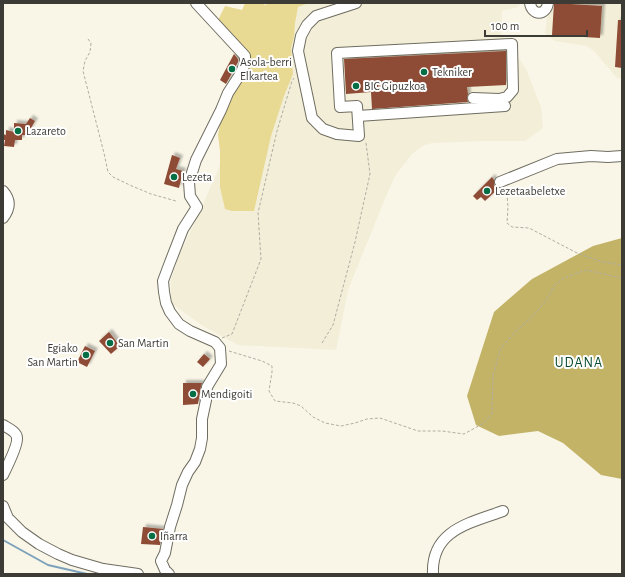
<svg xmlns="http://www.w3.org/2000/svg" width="625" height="577" viewBox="0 0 625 577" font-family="'Alegreya Sans',sans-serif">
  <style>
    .built { fill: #f2eed8 }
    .green { fill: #e8d993 }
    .forest { fill: #c3b367 }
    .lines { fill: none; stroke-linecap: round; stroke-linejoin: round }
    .stream { stroke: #7ca1bb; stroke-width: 2 }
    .building { fill: #8e4b34; filter: url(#shadow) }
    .minor-casing { stroke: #6f6d60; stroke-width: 12 }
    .path { stroke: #b0ada2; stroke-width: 1; stroke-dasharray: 3 2; stroke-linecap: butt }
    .minor { stroke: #fff; stroke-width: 10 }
    .poi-dot { fill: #046e45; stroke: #fff; stroke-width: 1.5 }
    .labels { text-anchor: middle; stroke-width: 4; stroke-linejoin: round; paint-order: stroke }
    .poi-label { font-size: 12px; fill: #3c3b35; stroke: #fff; text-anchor: start }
    .quarter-label { font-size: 14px; letter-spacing: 1px; fill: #064a2d; stroke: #fff }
  </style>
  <defs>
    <filter id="shadow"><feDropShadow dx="3" dy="-3" stdDeviation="1" flood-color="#0004"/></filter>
  </defs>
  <rect width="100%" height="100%" fill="#f9f6e8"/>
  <!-- built -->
  <path class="built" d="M 309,3 L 520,3 L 519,7 L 502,11 L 501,33 L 526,69 L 541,107 L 543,128 L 525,141 L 482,141 L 432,143 L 422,146 L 412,154 L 395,176 L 384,201 L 348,290 L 336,350 L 238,345 L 203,326 L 171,303 L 171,280 L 178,258 L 201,209 L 251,94 L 298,7 Z
    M 549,3 L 622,3 L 622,78 L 617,78 L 595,52 L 587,46 L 555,41 L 545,34 Z"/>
  <!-- green -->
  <path class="green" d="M 245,3 L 262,3 L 265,5 L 269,3 L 309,3 L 298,7 L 295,23 L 294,36 L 291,48 L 293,74 L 284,96 L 271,136 L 254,211 L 232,211 L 225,209 L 220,187 L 220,151 L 218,135 L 220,124 L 225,109 L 232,92 L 249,66 L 218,20 L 225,6 L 242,10 Z"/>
  <!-- forest -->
  <path class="forest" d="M 622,238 L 622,479 L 601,475 L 563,443 L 538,431 L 499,436 L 476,425 L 467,396 L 494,312 L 532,279 L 593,246 Z"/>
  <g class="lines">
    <!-- stream -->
    <path class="stream" d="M 3,540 L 48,565 L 87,574"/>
  </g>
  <!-- building -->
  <path class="building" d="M 554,3 L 602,6 L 600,38 L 552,35 Z
    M 618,20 L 622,20 L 622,68 L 615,67 Z
    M 506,51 L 506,85 L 467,87 L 468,94 L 467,98 L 468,102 L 372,109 L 371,92 L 346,94 L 344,59 Z
    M 234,54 L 238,59 L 238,62 L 226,84 L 220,80 Z
    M 30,118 L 35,121 L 27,135 L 22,135 L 22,140 L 15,140 L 14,147 L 4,146 L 5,140 L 3,140 L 3,134 L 6,135 L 6,130 L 14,132 L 14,123 L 26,124 Z
    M 172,155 L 180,158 L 176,169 L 183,171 L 179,188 L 164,184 Z
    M 492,177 L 494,180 L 494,185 L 499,188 L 485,201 L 481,197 L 477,200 L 473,196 Z
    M 109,332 L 120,346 L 111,354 L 99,341 Z
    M 85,346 L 95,351 L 87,367 L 77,362 Z
    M 204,354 L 210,359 L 203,367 L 197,362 Z
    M 183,383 L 202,383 L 201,386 L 198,404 L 183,405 Z
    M 143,527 L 163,529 L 160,545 L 141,544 Z"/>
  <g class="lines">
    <!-- minor casing -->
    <g class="minor-casing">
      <path id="minor" d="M 356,3 L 316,16 L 307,25 L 301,36 L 298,51 L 312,118 L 323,129 L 337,134 L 359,136 L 357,106 L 340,107 L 337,53 L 512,44 L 513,90 L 507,97 L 499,99 L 473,98
        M 530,3 C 532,16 546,16 548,3
        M 358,116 L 505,106
        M 500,182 L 557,159 L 591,156 L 608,157 L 622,156
        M 3,191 C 11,200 10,209 3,218
        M 3,425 C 8,428 17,432 17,438 C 18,445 6,469 3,475
        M 3,506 L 8,518 L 22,532 L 39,544 L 58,554 L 72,560 L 103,569 L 138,574
        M 169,574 L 165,570 L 161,561 L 165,553 L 170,527 L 177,505 L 182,485 L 188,472 L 195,462 L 200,449 L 202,438 L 202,419 L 206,400 L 207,387 L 221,364 L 220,348 L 215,342 L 190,331 L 179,324 L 170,312 L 166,303 L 164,292 L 163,281 L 169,265 L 183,229 L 197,207 L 190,196 L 189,182 L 196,160 L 221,110 L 228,93 L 239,76 L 245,64 L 245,56 L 196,3
        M 433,574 C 431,530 470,523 503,511"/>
    </g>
    <!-- path -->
    <path class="path" d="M 88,39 L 91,43 L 90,52 L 85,61 L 83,71 L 104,153 L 108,172 L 113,177 L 132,186 L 151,194 L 176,201
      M 508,188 L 507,194 L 508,207 L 507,223 L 512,227 L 529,228 L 579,254 L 603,262 L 622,265
      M 222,338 L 232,334 L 261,259 L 258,213 L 277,131 L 292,81 L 294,78
      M 322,343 L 333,325 L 355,242 L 370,174 L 366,143 L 365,142
      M 229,351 L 262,361 L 272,366 L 272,372 L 269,391 L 275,401 L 293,403 L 301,406 L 313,417 L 325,423 L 341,426 L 355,423 L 367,419 L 380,418 L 418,431 L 442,431 L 464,434 L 484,423 L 492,413 L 493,375 L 501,348 L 515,332 L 532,317 L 546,301 L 554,286 L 564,278 L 586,270 L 622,278"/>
    <!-- minor -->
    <use href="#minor" class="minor"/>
  </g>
  <!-- markers -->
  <g class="poi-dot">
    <circle cx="232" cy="69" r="4"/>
    <circle cx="424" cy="72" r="4"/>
    <circle cx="356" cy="86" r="4"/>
    <circle cx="18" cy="131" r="4"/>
    <circle cx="174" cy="177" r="4"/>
    <circle cx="487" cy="191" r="4"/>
    <circle cx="110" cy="343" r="4"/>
    <circle cx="86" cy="355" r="4"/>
    <circle cx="193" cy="394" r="4"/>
    <circle cx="152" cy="536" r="4"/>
  </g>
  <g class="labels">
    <!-- poi labels -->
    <g class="poi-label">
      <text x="240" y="66">Asola-berri<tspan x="240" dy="14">Elkartea</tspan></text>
      <text x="432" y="76">Tekniker</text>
      <text x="364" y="90">BIC Gipuzkoa</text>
      <text x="26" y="135">Lazareto</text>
      <text x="182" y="181">Lezeta</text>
      <text x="495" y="195">Lezetaabeletxe</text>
      <text x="118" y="347">San Martin</text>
      <text x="78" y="352" text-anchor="end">Egiako<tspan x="78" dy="14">San Martin</tspan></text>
      <text x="201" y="398">Mendigoiti</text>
      <text x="160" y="540">Iñarra</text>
    </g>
    <!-- quarter labels -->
    <g class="quarter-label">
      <text x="579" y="367">UDANA</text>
    </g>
  </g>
  <!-- border -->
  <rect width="625" height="577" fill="none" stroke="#3c3b35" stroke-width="8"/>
  <!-- scale -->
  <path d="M485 30v6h102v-6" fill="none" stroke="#3c3b35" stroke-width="2"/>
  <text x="491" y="30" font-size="12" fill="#3c3b35" stroke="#ffffff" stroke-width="3" paint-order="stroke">100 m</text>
</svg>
